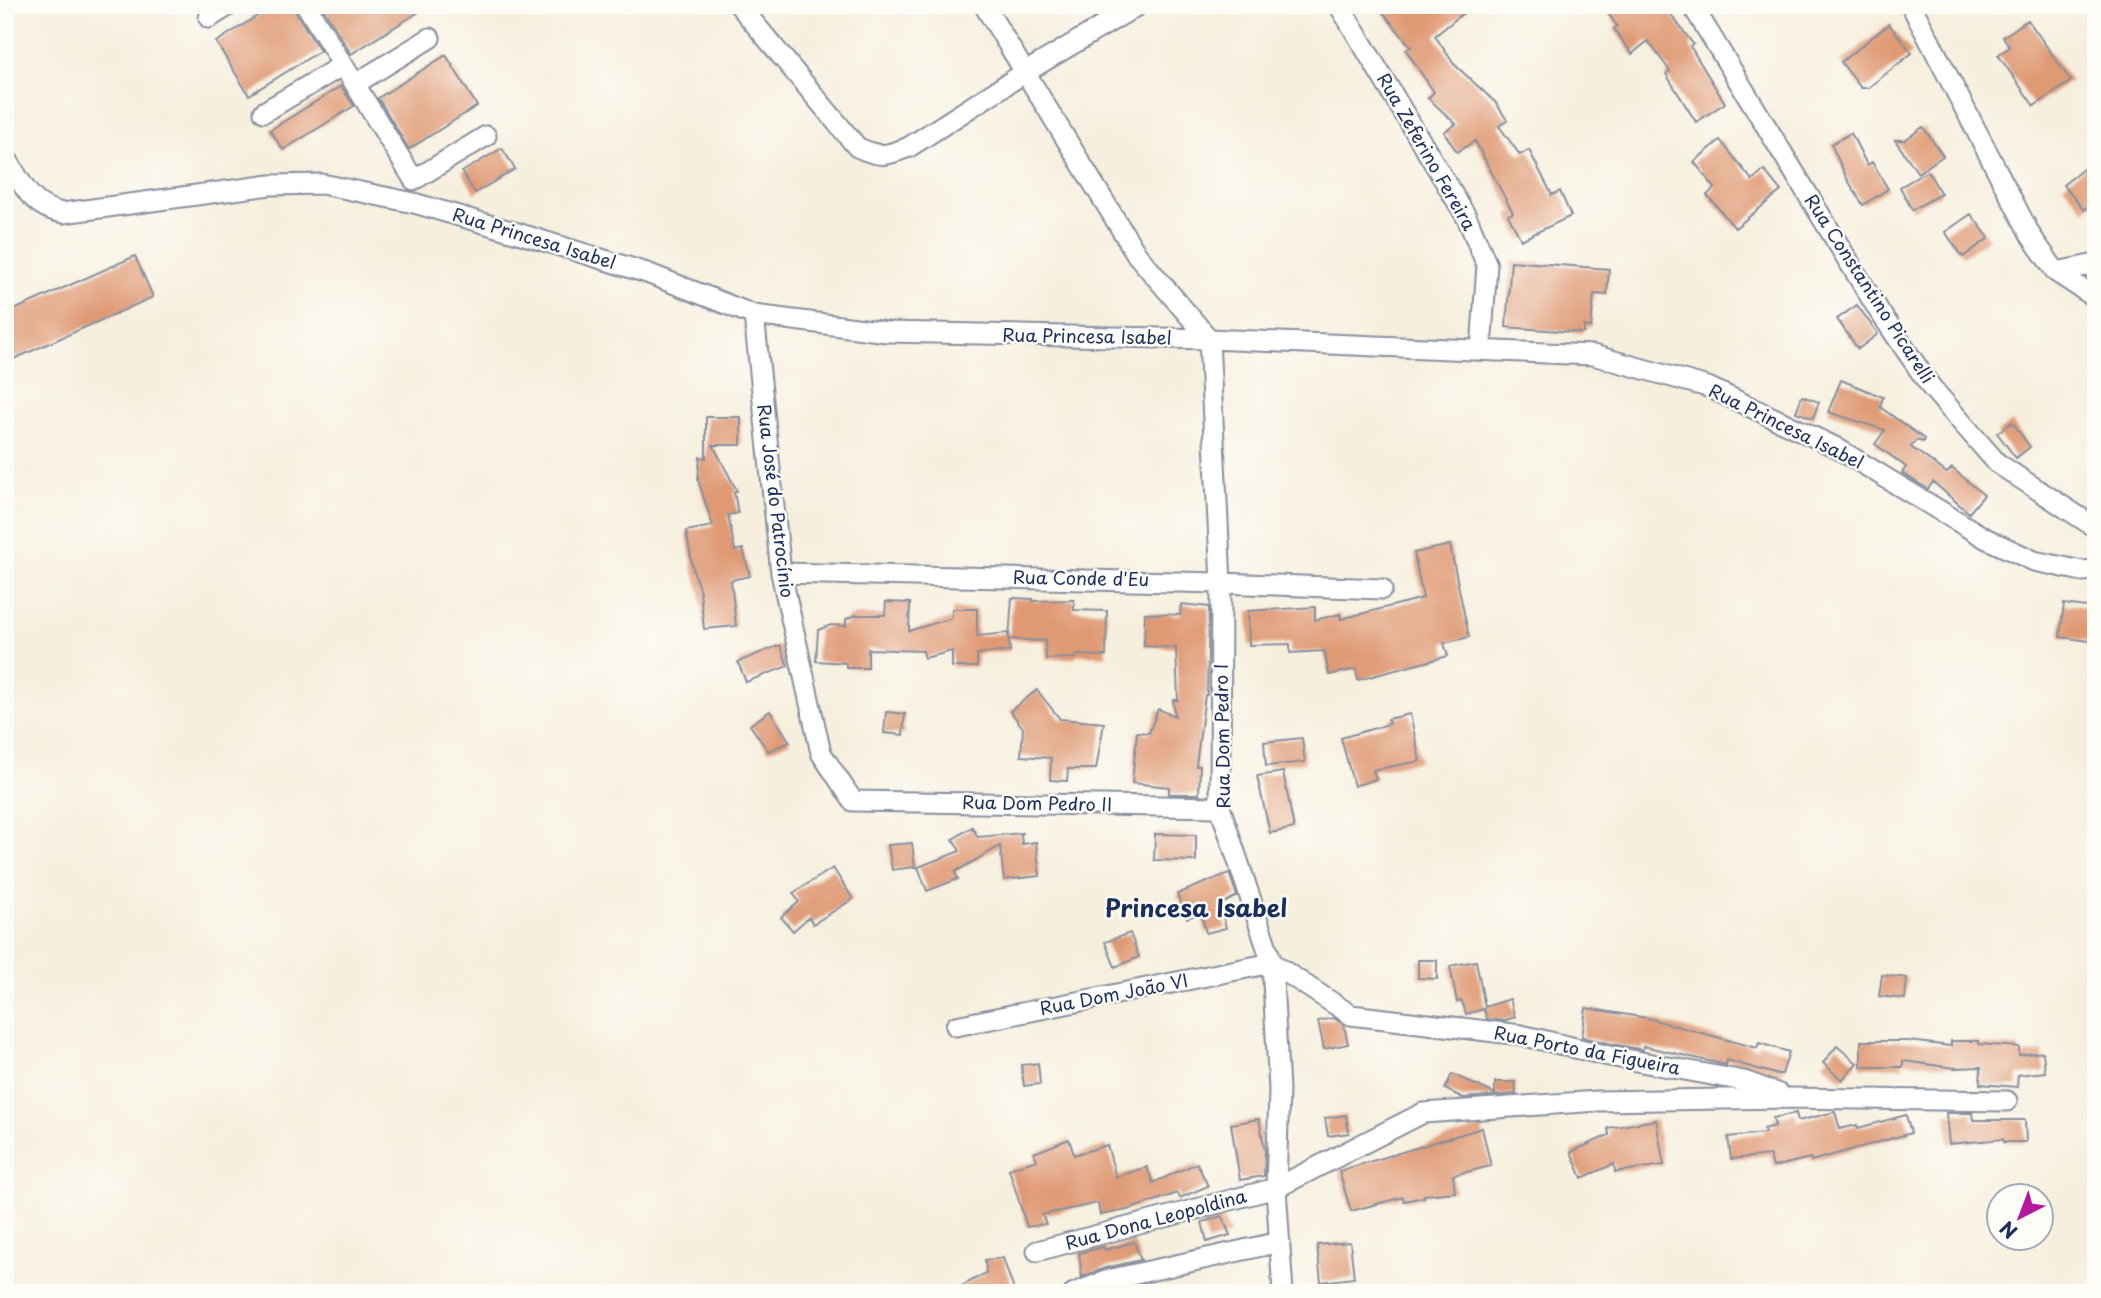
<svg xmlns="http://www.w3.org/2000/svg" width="2101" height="1298" viewBox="0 0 2101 1298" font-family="'Playpen Sans',sans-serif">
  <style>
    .building { fill: #df9973 }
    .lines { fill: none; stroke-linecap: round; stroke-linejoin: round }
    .minor-casing { stroke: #888f9e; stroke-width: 23 }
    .minor { stroke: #fff; stroke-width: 19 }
    .labels { text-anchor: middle; stroke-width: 5; stroke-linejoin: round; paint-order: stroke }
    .street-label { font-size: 18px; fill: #1b2f5e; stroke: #fdfcf7 }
    .district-label { font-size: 24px; font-weight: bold; fill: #1b2f5e; stroke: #fdfcf7 }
  </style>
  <rect width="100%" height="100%" fill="#fdfcf7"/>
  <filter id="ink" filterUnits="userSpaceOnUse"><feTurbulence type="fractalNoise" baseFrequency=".0143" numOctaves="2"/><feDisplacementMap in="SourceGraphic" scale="14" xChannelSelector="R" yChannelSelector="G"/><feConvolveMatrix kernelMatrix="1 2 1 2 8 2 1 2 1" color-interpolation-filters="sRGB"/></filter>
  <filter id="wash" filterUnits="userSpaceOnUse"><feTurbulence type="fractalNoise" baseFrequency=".00686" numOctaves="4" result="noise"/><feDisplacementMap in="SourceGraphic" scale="28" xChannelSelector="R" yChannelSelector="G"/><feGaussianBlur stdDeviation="1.57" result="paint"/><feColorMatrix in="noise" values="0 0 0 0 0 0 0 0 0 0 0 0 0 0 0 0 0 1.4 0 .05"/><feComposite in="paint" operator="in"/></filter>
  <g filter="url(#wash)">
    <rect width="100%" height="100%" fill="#f6efdd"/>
    <g id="blocks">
      <!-- building -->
      <path class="building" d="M 275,5 L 291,5 L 320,51 L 249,95 L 216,42 Z
        M 321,5 L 430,5 L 351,54 Z
        M 1377,5 L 1473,5 L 1435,36 L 1454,64 L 1496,103 L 1507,120 L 1499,126 L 1520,155 L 1529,150 L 1552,195 L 1560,191 L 1571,216 L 1521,240 L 1508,215 L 1513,213 L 1475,141 L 1457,152 L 1444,132 L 1456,124 L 1428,98 L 1434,92 L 1406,50 L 1411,47 Z
        M 1602,5 L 1664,5 L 1693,44 L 1690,46 L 1725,103 L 1696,122 L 1666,74 L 1670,71 L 1648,41 L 1632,54 L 1614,29 L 1617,26 Z
        M 2028,20 L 2071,81 L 2034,106 L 1998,55 L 2010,47 L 2003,37 Z
        M 1889,24 L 1912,53 L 1868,88 L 1861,88 L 1841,62 Z
        M 446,55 L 477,106 L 409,149 L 378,98 Z
        M 341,86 L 354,106 L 283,150 L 270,130 Z
        M 1923,127 L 1943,156 L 1918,173 L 1895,140 L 1905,140 Z
        M 1851,133 L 1867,165 L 1872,162 L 1888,189 L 1863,205 L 1846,177 L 1831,144 Z
        M 1720,140 L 1752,180 L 1764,170 L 1781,191 L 1735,228 L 1707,195 L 1715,188 L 1694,162 Z
        M 502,148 L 515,169 L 475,193 L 462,172 Z
        M 2096,159 L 2096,199 L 2084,210 L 2063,185 Z
        M 1928,171 L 1941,194 L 1912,210 L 1900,187 Z
        M 1971,214 L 1989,238 L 1963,257 L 1945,232 Z
        M 135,256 L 153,297 L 5,363 L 5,314 Z
        M 1511,261 L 1609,269 L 1607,295 L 1594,294 L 1591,327 L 1584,326 L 1584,333 L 1506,327 Z
        M 1857,305 L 1878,334 L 1858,349 L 1837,319 Z
        M 1841,380 L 1883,397 L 1880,407 L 1924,439 L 1923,442 L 1916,440 L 1911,447 L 1947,473 L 1952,468 L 1984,495 L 1969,513 L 1933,482 L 1928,489 L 1902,473 L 1906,467 L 1875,444 L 1885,430 L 1828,412 Z
        M 1802,396 L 1819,402 L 1813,418 L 1796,412 Z
        M 706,417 L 741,417 L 741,445 L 713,445 L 737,491 L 734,492 L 738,513 L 728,515 L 735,551 L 743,549 L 750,576 L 731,580 L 736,626 L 704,629 L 700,592 L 693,569 L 686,531 L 713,526 L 698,480 L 700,457 L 706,458 Z
        M 2012,422 L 2030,447 L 2016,458 L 1997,433 Z
        M 1450,545 L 1469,637 L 1444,643 L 1448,656 L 1358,680 L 1356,669 L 1329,675 L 1324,651 L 1290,653 L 1290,644 L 1249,645 L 1248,611 L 1315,607 L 1315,620 L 1340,614 L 1341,619 L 1423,598 L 1414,553 Z
        M 1012,598 L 1033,599 L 1033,601 L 1074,600 L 1074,610 L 1107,611 L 1106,656 L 1076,655 L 1076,658 L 1046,659 L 1045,641 L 1009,639 Z
        M 886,602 L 910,603 L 909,631 L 952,618 L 952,609 L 977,609 L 977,636 L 1008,633 L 1010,651 L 977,654 L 977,667 L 952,667 L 952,651 L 925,658 L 923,651 L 868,649 L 868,668 L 846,668 L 846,663 L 816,661 L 818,630 L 831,625 L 846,626 L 846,619 L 856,615 L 885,615 Z
        M 1181,604 L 1209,607 L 1207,695 L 1205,695 L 1196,766 L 1200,766 L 1199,794 L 1169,794 L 1169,787 L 1132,783 L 1137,732 L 1149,733 L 1158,709 L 1175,716 L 1173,700 L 1178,700 L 1176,648 L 1144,646 L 1145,613 L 1180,615 Z
        M 2064,604 L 2094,608 L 2090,641 L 2060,637 Z
        M 780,645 L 788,666 L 746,682 L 738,662 Z
        M 1037,690 L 1060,719 L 1104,723 L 1096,769 L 1068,769 L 1067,781 L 1050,780 L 1051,758 L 1021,756 L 1023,728 L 1010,711 Z
        M 770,711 L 790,742 L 768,751 L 750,725 Z
        M 886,712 L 905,714 L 903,735 L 884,733 Z
        M 1410,714 L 1420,761 L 1373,770 L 1376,779 L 1354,786 L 1341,738 L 1389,724 L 1388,719 Z
        M 1302,738 L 1305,762 L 1266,766 L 1264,742 Z
        M 1283,772 L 1294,828 L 1270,833 L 1257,776 Z
        M 972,827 L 978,837 L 1023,833 L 1021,834 L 1022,844 L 1036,842 L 1040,876 L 1004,880 L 1000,846 L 955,872 L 958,879 L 927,891 L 918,867 L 960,851 L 953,839 Z
        M 1155,834 L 1196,835 L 1196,861 L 1154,860 Z
        M 912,843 L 915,867 L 892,870 L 888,845 Z
        M 833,868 L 853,899 L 813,924 L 809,917 L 793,931 L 781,917 L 799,902 L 793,893 Z
        M 1229,873 L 1237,896 L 1220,905 L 1226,928 L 1206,933 L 1201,913 L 1187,918 L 1177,894 Z
        M 1130,933 L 1139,957 L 1115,967 L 1105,942 Z
        M 1418,960 L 1437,960 L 1437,979 L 1418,978 Z
        M 1476,961 L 1485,1007 L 1510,999 L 1515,1017 L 1503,1021 L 1487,1019 L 1484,1009 L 1466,1014 L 1462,1001 L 1457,1002 L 1450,966 Z
        M 1882,975 L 1907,978 L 1905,999 L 1879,996 Z
        M 1586,1008 L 1647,1018 L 1757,1048 L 1759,1043 L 1789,1052 L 1782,1074 L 1775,1074 L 1727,1060 L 1726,1065 L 1643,1046 L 1643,1050 L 1612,1044 L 1582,1037 Z
        M 1334,1018 L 1344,1025 L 1348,1044 L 1324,1049 L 1318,1021 Z
        M 1861,1041 L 1909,1041 L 1951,1046 L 1951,1041 L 1979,1041 L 1979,1044 L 2019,1047 L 2019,1055 L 2043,1052 L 2045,1072 L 2018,1075 L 2017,1087 L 1980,1084 L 1981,1067 L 1955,1068 L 1903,1061 L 1903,1067 L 1861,1067 Z
        M 1837,1046 L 1857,1063 L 1842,1080 L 1823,1063 Z
        M 1038,1063 L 1040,1084 L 1024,1086 L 1021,1065 Z
        M 1452,1074 L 1495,1094 L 1495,1082 L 1515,1082 L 1516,1094 L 1463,1098 L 1445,1089 Z
        M 1835,1112 L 1840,1129 L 1857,1125 L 1858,1128 L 1906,1115 L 1911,1133 L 1811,1161 L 1810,1158 L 1773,1167 L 1770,1155 L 1731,1159 L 1728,1137 L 1765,1133 L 1764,1129 L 1775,1126 L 1773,1118 L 1796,1113 L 1798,1121 Z
        M 1946,1113 L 1972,1113 L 1973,1120 L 2025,1120 L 2026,1142 L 2004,1142 L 2003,1139 L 1949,1144 Z
        M 1346,1115 L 1349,1133 L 1328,1136 L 1325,1118 Z
        M 1259,1119 L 1265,1151 L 1264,1176 L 1240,1180 L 1231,1124 Z
        M 1656,1120 L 1664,1165 L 1615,1172 L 1614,1164 L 1582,1178 L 1571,1152 L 1609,1135 L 1608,1128 Z
        M 1482,1128 L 1491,1166 L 1453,1175 L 1455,1192 L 1424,1195 L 1424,1197 L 1404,1201 L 1403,1197 L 1351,1211 L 1339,1171 Z
        M 1069,1139 L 1074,1155 L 1107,1145 L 1116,1177 L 1147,1167 L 1153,1183 L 1197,1163 L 1208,1186 L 1180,1198 L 1178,1193 L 1127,1210 L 1100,1215 L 1098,1203 L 1042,1215 L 1046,1224 L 1027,1227 L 1009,1169 L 1037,1160 L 1034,1153 Z
        M 1222,1216 L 1230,1235 L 1207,1242 L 1202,1222 Z
        M 1134,1242 L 1141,1260 L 1105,1268 L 1082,1277 L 1079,1253 L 1104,1247 L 1105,1250 Z
        M 1350,1242 L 1354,1278 L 1321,1282 L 1317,1245 Z
        M 1003,1258 L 1015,1293 L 949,1293 L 986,1273 L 985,1260 Z"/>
    </g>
  </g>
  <g filter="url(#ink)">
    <use href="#blocks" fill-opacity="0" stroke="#888f9e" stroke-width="2"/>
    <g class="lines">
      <!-- minor casing -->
      <g class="minor-casing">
        <path id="minor" d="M 306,5 L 414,180 L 486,136
          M 739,5 L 857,147 C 880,158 886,156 909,147 L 1024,73 L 1138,5
          M 984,5 L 1137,255 L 1209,339 L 1221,583 L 1220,807 L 1272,963 L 1279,1090 L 1276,1188 L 1283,1293
          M 1339,5 L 1467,218 L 1487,265 L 1481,349
          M 1692,5 L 1879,311 L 1931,387 L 1997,463 L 2096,528
          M 1911,5 L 2031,236 L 2056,272 L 2096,298
          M 209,18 L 230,5
          M 355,84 L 430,38
          M 264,112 L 343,65
          M 5,156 C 22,182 29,207 63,213 L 270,185 L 322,184 L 414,203 L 521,234 L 647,273 L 754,315 L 887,332 L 1209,339 L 1593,355 L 1708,387 L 1835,447 L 1985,538 L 2034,561 L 2082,571 L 2096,570
          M 2056,272 L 2096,264
          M 754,315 L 781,573 L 821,753 L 853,801 L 1220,807
          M 781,573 L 1221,583 L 1382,589
          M 956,1026 L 1272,963 L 1351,1015 L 1521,1035 L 1609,1056 L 1744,1081 L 1779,1094
          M 1037,1251 L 1276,1188 L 1423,1113 L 1598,1101 L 1789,1098 L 2007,1101
          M 1074,1293 L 1108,1280 L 1280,1242"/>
      </g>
      <!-- minor -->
      <use href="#minor" class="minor"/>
    </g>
  </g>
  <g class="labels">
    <!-- street labels -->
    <g class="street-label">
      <text transform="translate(1426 152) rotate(60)" y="6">Rua Zeferino Fereira</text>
      <text transform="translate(534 239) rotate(17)" y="6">Rua Princesa Isabel</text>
      <text transform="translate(1869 289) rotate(57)" y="6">Rua Constantino Picarelli</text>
      <text transform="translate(1087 337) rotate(1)" y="6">Rua Princesa Isabel</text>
      <text transform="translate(1786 427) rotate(26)" y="6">Rua Princesa Isabel</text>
      <text transform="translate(775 501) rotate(83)" y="6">Rua José do Patrocínio</text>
      <text transform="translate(1081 579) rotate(1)" y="6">Rua Conde d'Eu</text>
      <text transform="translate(1223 736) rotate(-91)" y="6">Rua Dom Pedro I</text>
      <text transform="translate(1037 804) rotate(1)" y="6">Rua Dom Pedro II</text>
      <text transform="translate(1114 995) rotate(-11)" y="6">Rua Dom João VI</text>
      <text transform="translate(1587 1051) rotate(11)" y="6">Rua Porto da Figueira</text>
      <text transform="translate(1156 1220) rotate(-15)" y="6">Rua Dona Leopoldina</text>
    </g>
    <!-- district labels -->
    <g class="district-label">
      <text x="1196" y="917">Princesa Isabel</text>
    </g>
  </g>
  <!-- margin -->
  <rect width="2101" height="1298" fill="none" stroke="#fdfcf7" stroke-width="28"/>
  <!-- north arrow -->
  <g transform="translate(2020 1217) rotate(222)"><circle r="33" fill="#fdfcf7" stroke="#a3aaba" stroke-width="2"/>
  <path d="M0-5L12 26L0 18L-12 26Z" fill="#b5179e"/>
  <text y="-10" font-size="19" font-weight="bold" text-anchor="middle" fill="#1b2f5e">N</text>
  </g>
</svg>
